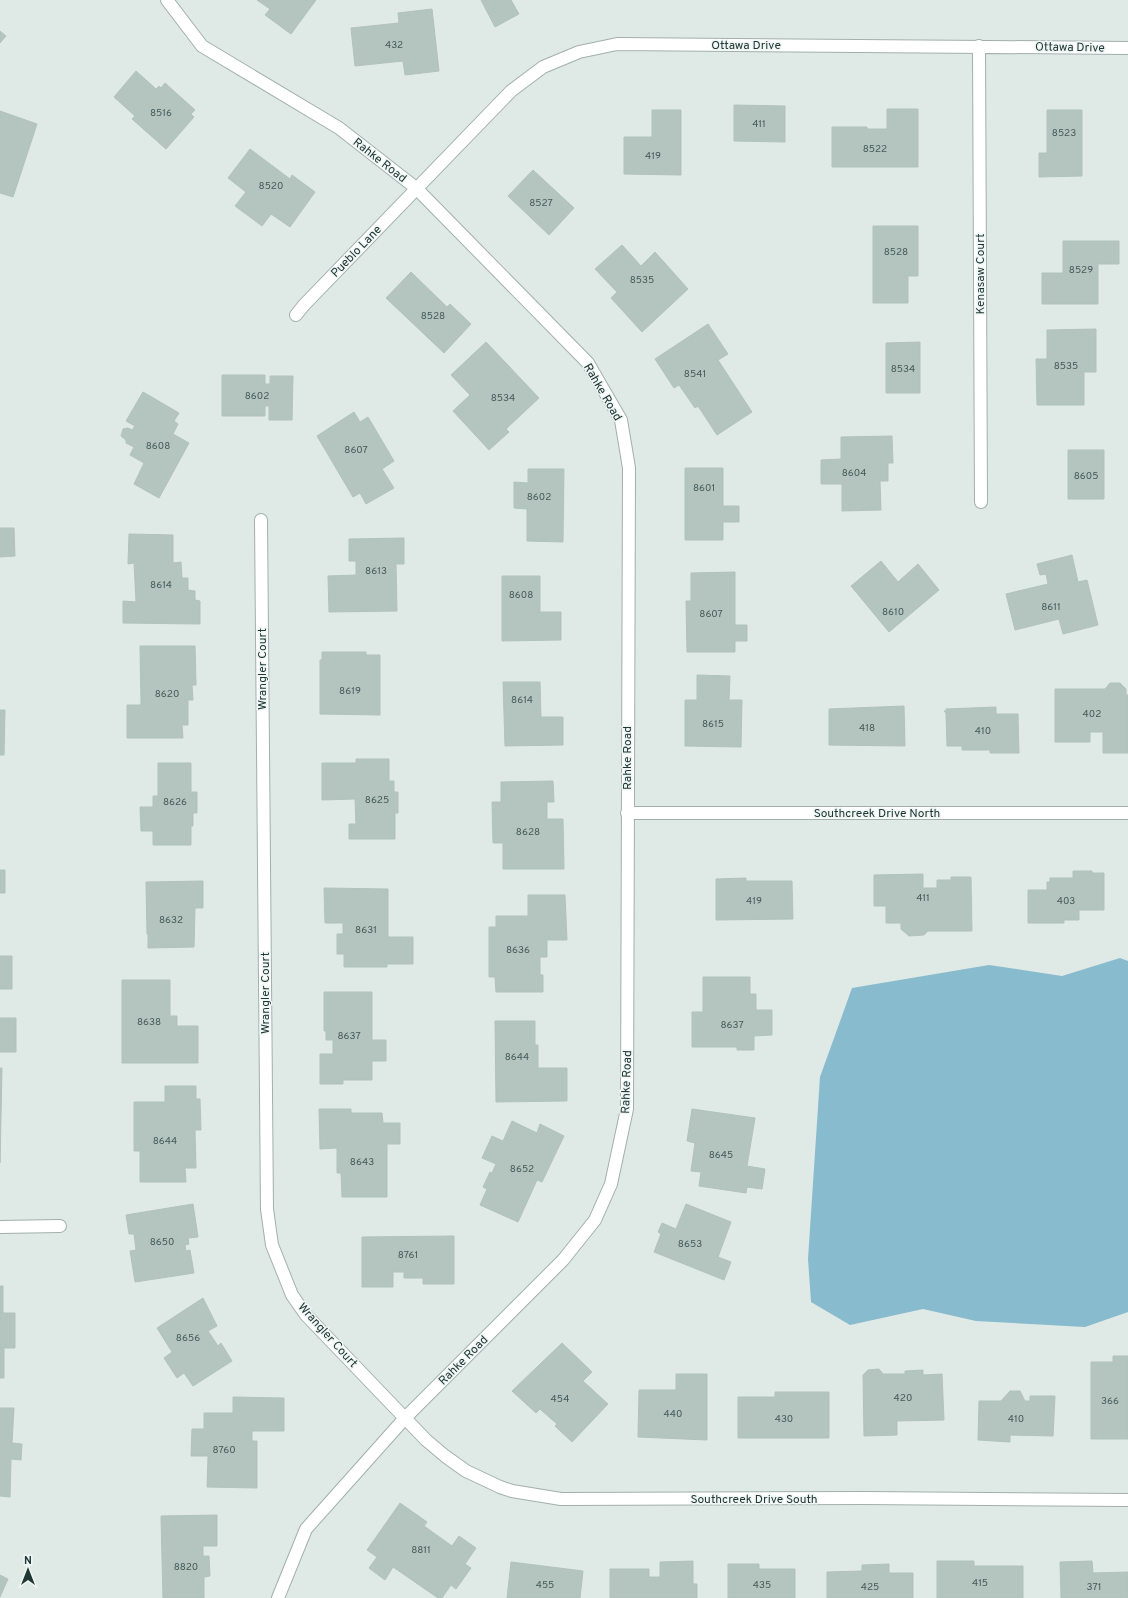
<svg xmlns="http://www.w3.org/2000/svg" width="1128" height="1598" viewBox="0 0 1128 1598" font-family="Overpass,sans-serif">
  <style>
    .water { fill: #88bbcd }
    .building { fill: #b4c4bf; stroke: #b1c3bd }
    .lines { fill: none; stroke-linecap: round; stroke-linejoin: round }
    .minor-casing { stroke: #a2b0ad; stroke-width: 14 }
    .minor { stroke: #fff; stroke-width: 12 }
    .labels { text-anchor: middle; stroke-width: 3; stroke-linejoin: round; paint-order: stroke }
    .number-label { font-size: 10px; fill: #455b57 }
    .street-label { font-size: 12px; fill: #203834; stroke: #eff6f3 }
  </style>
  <rect width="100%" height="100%" fill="#dfe9e6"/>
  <!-- water -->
  <path class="water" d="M 1120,958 L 1128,961 L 1128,1312 L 1085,1327 L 976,1321 L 923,1309 L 850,1325 L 811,1302 L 808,1259 L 820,1077 L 852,988 L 989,965 L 1062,976 Z"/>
  <!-- building -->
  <path class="building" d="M 257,0 L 316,0 L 291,34 L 265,15 L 270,9 Z
    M 481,0 L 511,0 L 519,14 L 495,27 Z
    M 432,9 L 439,71 L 405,75 L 403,61 L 355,66 L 351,28 L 399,23 L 398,13 Z
    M 0,31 L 6,36 L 0,43 Z
    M 136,71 L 156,89 L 159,86 L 161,88 L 165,83 L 195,110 L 191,114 L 194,117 L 166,149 L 132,119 L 135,116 L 114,97 Z
    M 734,105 L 785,106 L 785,142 L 734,141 Z
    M 887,109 L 918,109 L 918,167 L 832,167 L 832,127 L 867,127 L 867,129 L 887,129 Z
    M 652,110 L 681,110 L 681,175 L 624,174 L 624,137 L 652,137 Z
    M 1047,110 L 1082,110 L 1082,176 L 1039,177 L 1039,153 L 1047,153 Z
    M 0,111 L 37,124 L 13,197 L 0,193 Z
    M 250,149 L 290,179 L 292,175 L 315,192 L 290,227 L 271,214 L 262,226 L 235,206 L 246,192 L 228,178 Z
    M 533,170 L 574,208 L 549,235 L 508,196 Z
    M 873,226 L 918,226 L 918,276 L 908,276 L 908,303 L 873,303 Z
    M 1063,241 L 1119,241 L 1119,264 L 1098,264 L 1098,304 L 1042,304 L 1042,273 L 1063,273 Z
    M 622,245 L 641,266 L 655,252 L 688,289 L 642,332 L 611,298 L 617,292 L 595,269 Z
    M 411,272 L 447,307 L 450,304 L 471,324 L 444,353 L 386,298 Z
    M 708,324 L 728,354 L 718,360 L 752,412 L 717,435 L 698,406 L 695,408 L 679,385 L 674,388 L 655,359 Z
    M 1096,329 L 1096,372 L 1084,372 L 1084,405 L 1037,405 L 1036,359 L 1047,359 L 1047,330 Z
    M 486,342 L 539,398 L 506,429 L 509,432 L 489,450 L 453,411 L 470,395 L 451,375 Z
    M 920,342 L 920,393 L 886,393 L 886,343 Z
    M 222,375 L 265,375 L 265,384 L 270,384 L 270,376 L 293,376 L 292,420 L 269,420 L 269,406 L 265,406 L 265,416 L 222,416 Z
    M 143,392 L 179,413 L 174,421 L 178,424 L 173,434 L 189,443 L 159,498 L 134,484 L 144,463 L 130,455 L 134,447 L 126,443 L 126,440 L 121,436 L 123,429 L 128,428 L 132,430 L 135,426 L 126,421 Z
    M 354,412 L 360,422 L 368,417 L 394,461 L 382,469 L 394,488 L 366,504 L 360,493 L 353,497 L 317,436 Z
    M 892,436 L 893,463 L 888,463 L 888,481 L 880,481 L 881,510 L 842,511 L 842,484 L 821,484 L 821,460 L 841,459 L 841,437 Z
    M 1068,450 L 1104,450 L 1104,499 L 1068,499 Z
    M 685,468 L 723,468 L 723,506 L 739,506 L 739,522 L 723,522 L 723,540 L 685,540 Z
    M 528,469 L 564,469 L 563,542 L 527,541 L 527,509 L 514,508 L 514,482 L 528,483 Z
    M 0,528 L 14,528 L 15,556 L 0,557 Z
    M 129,534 L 173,535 L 173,563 L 181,562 L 182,578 L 188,578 L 188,590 L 195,591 L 195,600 L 200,601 L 200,624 L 123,623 L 123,601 L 136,602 L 134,563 L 128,564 Z
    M 404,538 L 404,564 L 396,564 L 397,611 L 329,612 L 328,576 L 356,575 L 356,561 L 349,561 L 349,539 Z
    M 1072,555 L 1078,582 L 1087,580 L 1098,625 L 1063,634 L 1059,619 L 1015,630 L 1006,594 L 1048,584 L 1046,574 L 1040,575 L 1037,564 Z
    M 881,561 L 898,582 L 918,564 L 939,590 L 889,632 L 851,586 Z
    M 735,572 L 735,625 L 747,625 L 747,641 L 735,641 L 735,652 L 687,652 L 686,601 L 691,601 L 691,573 Z
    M 502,576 L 540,576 L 540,612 L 561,612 L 561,640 L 502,641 Z
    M 140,646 L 195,646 L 196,685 L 192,685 L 193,700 L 188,700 L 188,725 L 182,725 L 183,738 L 127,738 L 127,705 L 141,705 Z
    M 322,652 L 366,652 L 366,655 L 380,655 L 380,715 L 320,714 L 320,660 L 322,660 Z
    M 697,675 L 730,676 L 729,700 L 742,700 L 741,747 L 685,746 L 685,700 L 697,700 Z
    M 503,682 L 540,682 L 541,717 L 563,717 L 563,745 L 505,746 Z
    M 1110,683 L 1120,683 L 1126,689 L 1126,695 L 1128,695 L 1128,753 L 1103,753 L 1103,732 L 1090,732 L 1090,742 L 1055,742 L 1055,689 L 1105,689 Z
    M 904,706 L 905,746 L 829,745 L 829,709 Z
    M 996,707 L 996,714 L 1018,714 L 1019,753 L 990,753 L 990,750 L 962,750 L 962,746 L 947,746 L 946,713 L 944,711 L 946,711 L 946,709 Z
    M 0,710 L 5,710 L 4,755 L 0,755 Z
    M 356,759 L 389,759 L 389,781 L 394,781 L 394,792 L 398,792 L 398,813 L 395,813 L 395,839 L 349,839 L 349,824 L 356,824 L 355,799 L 322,800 L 322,763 L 356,763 Z
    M 158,763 L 191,763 L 191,792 L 197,792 L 197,813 L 193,813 L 193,826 L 191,826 L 191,845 L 153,845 L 153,831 L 141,831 L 140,807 L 153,807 L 153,796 L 158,796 Z
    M 553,781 L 554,802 L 547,802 L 547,819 L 563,819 L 564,869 L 503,869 L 503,843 L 493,843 L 492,802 L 501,802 L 501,782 Z
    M 0,870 L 5,870 L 5,893 L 0,893 Z
    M 1073,871 L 1092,871 L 1092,873 L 1104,873 L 1104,910 L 1079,910 L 1079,920 L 1064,920 L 1064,923 L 1028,923 L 1028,890 L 1047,890 L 1047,882 L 1050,882 L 1050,878 L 1073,878 Z
    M 923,874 L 923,888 L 937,888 L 937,880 L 951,880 L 951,877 L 971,877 L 972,931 L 928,931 L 924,935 L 909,936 L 901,929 L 901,923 L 886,923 L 886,906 L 874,906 L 874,875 Z
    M 746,878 L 746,881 L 792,881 L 793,919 L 716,920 L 716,879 Z
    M 203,881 L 203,908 L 195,908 L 194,947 L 148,948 L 148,934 L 147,934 L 146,882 Z
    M 324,888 L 388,889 L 388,937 L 413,937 L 413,964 L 387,964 L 387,967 L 344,967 L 344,954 L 337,954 L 337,934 L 343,934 L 343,923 L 325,923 Z
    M 528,895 L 565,895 L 567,940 L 547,940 L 547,957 L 540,957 L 540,975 L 543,975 L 543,992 L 496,992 L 495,977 L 489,977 L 489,927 L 496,927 L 496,916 L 528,916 Z
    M 0,956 L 12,956 L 12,989 L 0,989 Z
    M 703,977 L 750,977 L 750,994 L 756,994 L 756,1010 L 772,1010 L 772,1035 L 754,1036 L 754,1050 L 737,1050 L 737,1047 L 692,1047 L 692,1012 L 703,1012 Z
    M 122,980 L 170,980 L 170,1016 L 177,1016 L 177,1026 L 198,1026 L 198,1063 L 122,1063 Z
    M 324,992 L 372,992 L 372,1040 L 386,1040 L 386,1061 L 372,1061 L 372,1080 L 343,1080 L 343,1084 L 320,1084 L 320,1054 L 333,1054 L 333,1040 L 326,1040 L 326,1031 L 324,1031 Z
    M 0,1018 L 16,1018 L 16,1052 L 0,1052 Z
    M 495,1021 L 535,1021 L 535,1045 L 538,1045 L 538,1068 L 567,1068 L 567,1101 L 496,1102 Z
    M 0,1068 L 2,1068 L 0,1163 Z
    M 165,1086 L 196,1086 L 196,1099 L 200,1099 L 201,1130 L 195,1130 L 196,1168 L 185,1168 L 186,1182 L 140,1182 L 140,1151 L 134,1151 L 134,1102 L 165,1102 Z
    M 319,1109 L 351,1109 L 351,1113 L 382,1113 L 383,1123 L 400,1123 L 400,1144 L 387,1144 L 387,1197 L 342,1197 L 341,1173 L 337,1173 L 337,1148 L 320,1149 Z
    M 692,1109 L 755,1118 L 747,1166 L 765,1169 L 762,1189 L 747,1187 L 746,1193 L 699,1186 L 701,1172 L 691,1171 L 695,1143 L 687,1141 Z
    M 512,1121 L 537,1133 L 540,1124 L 564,1136 L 542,1182 L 537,1180 L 518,1222 L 480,1205 L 487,1189 L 483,1187 L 490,1172 L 492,1173 L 496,1164 L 482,1158 L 492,1136 L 503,1141 Z
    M 193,1204 L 198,1237 L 188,1238 L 189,1244 L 185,1245 L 186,1251 L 190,1250 L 194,1273 L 135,1282 L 130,1251 L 136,1250 L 134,1234 L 129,1234 L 126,1215 Z
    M 686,1204 L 731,1222 L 718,1257 L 731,1262 L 724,1280 L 654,1252 L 661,1234 L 658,1232 L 662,1223 L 676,1229 Z
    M 454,1236 L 454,1284 L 423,1284 L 423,1278 L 404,1278 L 404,1272 L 393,1272 L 393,1287 L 362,1287 L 362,1237 Z
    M 0,1286 L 3,1286 L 3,1313 L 15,1313 L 15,1348 L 4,1348 L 4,1378 L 0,1378 Z
    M 203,1298 L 217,1326 L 208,1331 L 218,1346 L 221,1343 L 232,1361 L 193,1386 L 184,1373 L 177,1378 L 164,1358 L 172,1352 L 157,1328 Z
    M 562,1343 L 592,1372 L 583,1381 L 608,1404 L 572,1442 L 555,1426 L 557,1424 L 540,1409 L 536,1413 L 512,1391 Z
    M 1113,1356 L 1128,1356 L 1128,1439 L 1091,1439 L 1091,1362 L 1113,1362 Z
    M 879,1369 L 883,1374 L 905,1374 L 905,1371 L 923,1370 L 923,1375 L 942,1374 L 944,1420 L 897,1421 L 897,1435 L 864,1436 L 863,1375 L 868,1370 Z
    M 676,1374 L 707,1374 L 707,1440 L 638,1437 L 639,1390 L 676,1390 Z
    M 1010,1391 L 1020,1391 L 1025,1401 L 1030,1401 L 1030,1396 L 1055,1396 L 1053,1436 L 1010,1435 L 1010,1442 L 978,1440 L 979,1401 L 1001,1401 Z
    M 775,1392 L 829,1392 L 829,1438 L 738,1438 L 738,1397 L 775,1397 Z
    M 233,1397 L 284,1398 L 284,1431 L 252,1431 L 252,1441 L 257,1441 L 257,1488 L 207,1487 L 208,1456 L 191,1456 L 192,1429 L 204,1429 L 204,1413 L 233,1413 Z
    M 0,1408 L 14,1408 L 12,1443 L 22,1444 L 21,1460 L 11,1459 L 10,1497 L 0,1496 Z
    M 400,1503 L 427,1522 L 424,1526 L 452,1546 L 459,1536 L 476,1548 L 465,1564 L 471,1568 L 456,1589 L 451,1585 L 442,1598 L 438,1598 L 393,1567 L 385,1580 L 369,1568 L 377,1557 L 367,1550 Z
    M 217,1515 L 217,1546 L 203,1546 L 203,1556 L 209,1556 L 210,1576 L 204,1577 L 204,1598 L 163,1598 L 161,1516 Z
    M 693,1561 L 693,1584 L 697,1584 L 697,1598 L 610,1598 L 610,1569 L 649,1569 L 649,1577 L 660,1577 L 660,1562 Z
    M 937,1561 L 974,1561 L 974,1566 L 1023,1566 L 1023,1598 L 937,1598 Z
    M 1092,1561 L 1093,1573 L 1128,1572 L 1128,1598 L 1061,1598 L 1060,1562 Z
    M 511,1562 L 583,1571 L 580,1598 L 507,1598 Z
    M 728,1564 L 759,1564 L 759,1569 L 795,1569 L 795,1598 L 728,1598 Z
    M 889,1564 L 889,1573 L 913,1573 L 913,1598 L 827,1598 L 827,1572 L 862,1571 L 862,1565 Z
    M 0,1575 L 8,1579 L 0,1597 Z"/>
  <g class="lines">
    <!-- minor casing -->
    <g class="minor-casing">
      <path id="minor" d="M 167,0 L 202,46 L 339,128 L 416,188 L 588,363 L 621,420 L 629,468 L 627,1109 L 611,1184 L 595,1220 L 563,1260 L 405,1418 L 306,1529 L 278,1598
        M 979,46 L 981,502
        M 296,315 L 304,305 L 511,91 L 543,67 L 579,52 L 617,44 L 1128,48
        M 261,520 L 267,1209 L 272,1245 L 292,1295 L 306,1315 L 426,1440 L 445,1456 L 466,1471 L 500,1487 L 512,1491 L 561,1499 L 865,1498 L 1128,1500
        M 627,813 L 1128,813
        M 0,1227 L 60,1226"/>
    </g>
    <!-- minor -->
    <use href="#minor" class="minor"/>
  </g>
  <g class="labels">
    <!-- number labels -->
    <g class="number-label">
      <text x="394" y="48">432</text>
      <text x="161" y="116">8516</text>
      <text x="759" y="127">411</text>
      <text x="1064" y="136">8523</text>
      <text x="875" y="152">8522</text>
      <text x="653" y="159">419</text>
      <text x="271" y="189">8520</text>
      <text x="541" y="206">8527</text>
      <text x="896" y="255">8528</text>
      <text x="1081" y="273">8529</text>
      <text x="642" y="283">8535</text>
      <text x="433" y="319">8528</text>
      <text x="1066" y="369">8535</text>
      <text x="903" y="372">8534</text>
      <text x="695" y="377">8541</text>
      <text x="257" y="399">8602</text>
      <text x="503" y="401">8534</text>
      <text x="158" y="449">8608</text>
      <text x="356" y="453">8607</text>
      <text x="854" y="476">8604</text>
      <text x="1086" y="479">8605</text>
      <text x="704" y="491">8601</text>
      <text x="539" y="500">8602</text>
      <text x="376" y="574">8613</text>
      <text x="161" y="588">8614</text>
      <text x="521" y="598">8608</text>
      <text x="1051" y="610">8611</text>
      <text x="893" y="615">8610</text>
      <text x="711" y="617">8607</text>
      <text x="350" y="694">8619</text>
      <text x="167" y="697">8620</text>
      <text x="522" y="703">8614</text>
      <text x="1092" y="717">402</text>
      <text x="713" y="727">8615</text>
      <text x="867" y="731">418</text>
      <text x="983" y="734">410</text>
      <text x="377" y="803">8625</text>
      <text x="175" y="805">8626</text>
      <text x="528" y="835">8628</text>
      <text x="923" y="901">411</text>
      <text x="754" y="904">419</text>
      <text x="1066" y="904">403</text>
      <text x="171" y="923">8632</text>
      <text x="366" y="933">8631</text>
      <text x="518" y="953">8636</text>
      <text x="149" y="1025">8638</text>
      <text x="732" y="1028">8637</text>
      <text x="349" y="1039">8637</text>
      <text x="517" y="1060">8644</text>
      <text x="165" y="1144">8644</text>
      <text x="721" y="1158">8645</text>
      <text x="362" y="1165">8643</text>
      <text x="522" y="1172">8652</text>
      <text x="162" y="1245">8650</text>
      <text x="690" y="1247">8653</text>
      <text x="408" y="1258">8761</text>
      <text x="188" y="1341">8656</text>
      <text x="903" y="1401">420</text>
      <text x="560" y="1402">454</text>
      <text x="1110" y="1404">366</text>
      <text x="673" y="1417">440</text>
      <text x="784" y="1422">430</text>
      <text x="1016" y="1422">410</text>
      <text x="224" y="1453">8760</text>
      <text x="421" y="1553">8811</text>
      <text x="186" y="1570">8820</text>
      <text x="980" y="1586">415</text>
      <text x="545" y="1588">455</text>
      <text x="762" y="1588">435</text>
      <text x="870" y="1590">425</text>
      <text x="1094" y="1590">371</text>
    </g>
    <!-- street labels -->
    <g class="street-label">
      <text x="746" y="49">Ottawa Drive</text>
      <text transform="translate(1070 47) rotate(1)" y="4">Ottawa Drive</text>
      <text transform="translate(380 160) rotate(38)" y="4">Rahke Road</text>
      <text transform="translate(356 251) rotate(-46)" y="4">Pueblo Lane</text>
      <text transform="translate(980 274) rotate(-90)" y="4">Kenasaw Court</text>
      <text transform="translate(603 392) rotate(60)" y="4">Rahke Road</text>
      <text transform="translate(262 669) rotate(-90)" y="4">Wrangler Court</text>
      <text transform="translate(627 758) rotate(-90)" y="4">Rahke Road</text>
      <text x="877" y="817">Southcreek Drive North</text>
      <text transform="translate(265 993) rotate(-90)" y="4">Wrangler Court</text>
      <text transform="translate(626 1082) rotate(-88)" y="4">Rahke Road</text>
      <text transform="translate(328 1335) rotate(48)" y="4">Wrangler Court</text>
      <text transform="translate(463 1360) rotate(-45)" y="4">Rahke Road</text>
      <text x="754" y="1503">Southcreek Drive South</text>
    </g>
  </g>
  <!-- north arrow -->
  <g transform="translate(28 1570)" stroke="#eff6f3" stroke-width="3" paint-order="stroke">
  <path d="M0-3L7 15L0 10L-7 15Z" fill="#203834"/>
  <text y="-6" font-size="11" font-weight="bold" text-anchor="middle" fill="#203834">N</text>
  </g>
</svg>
